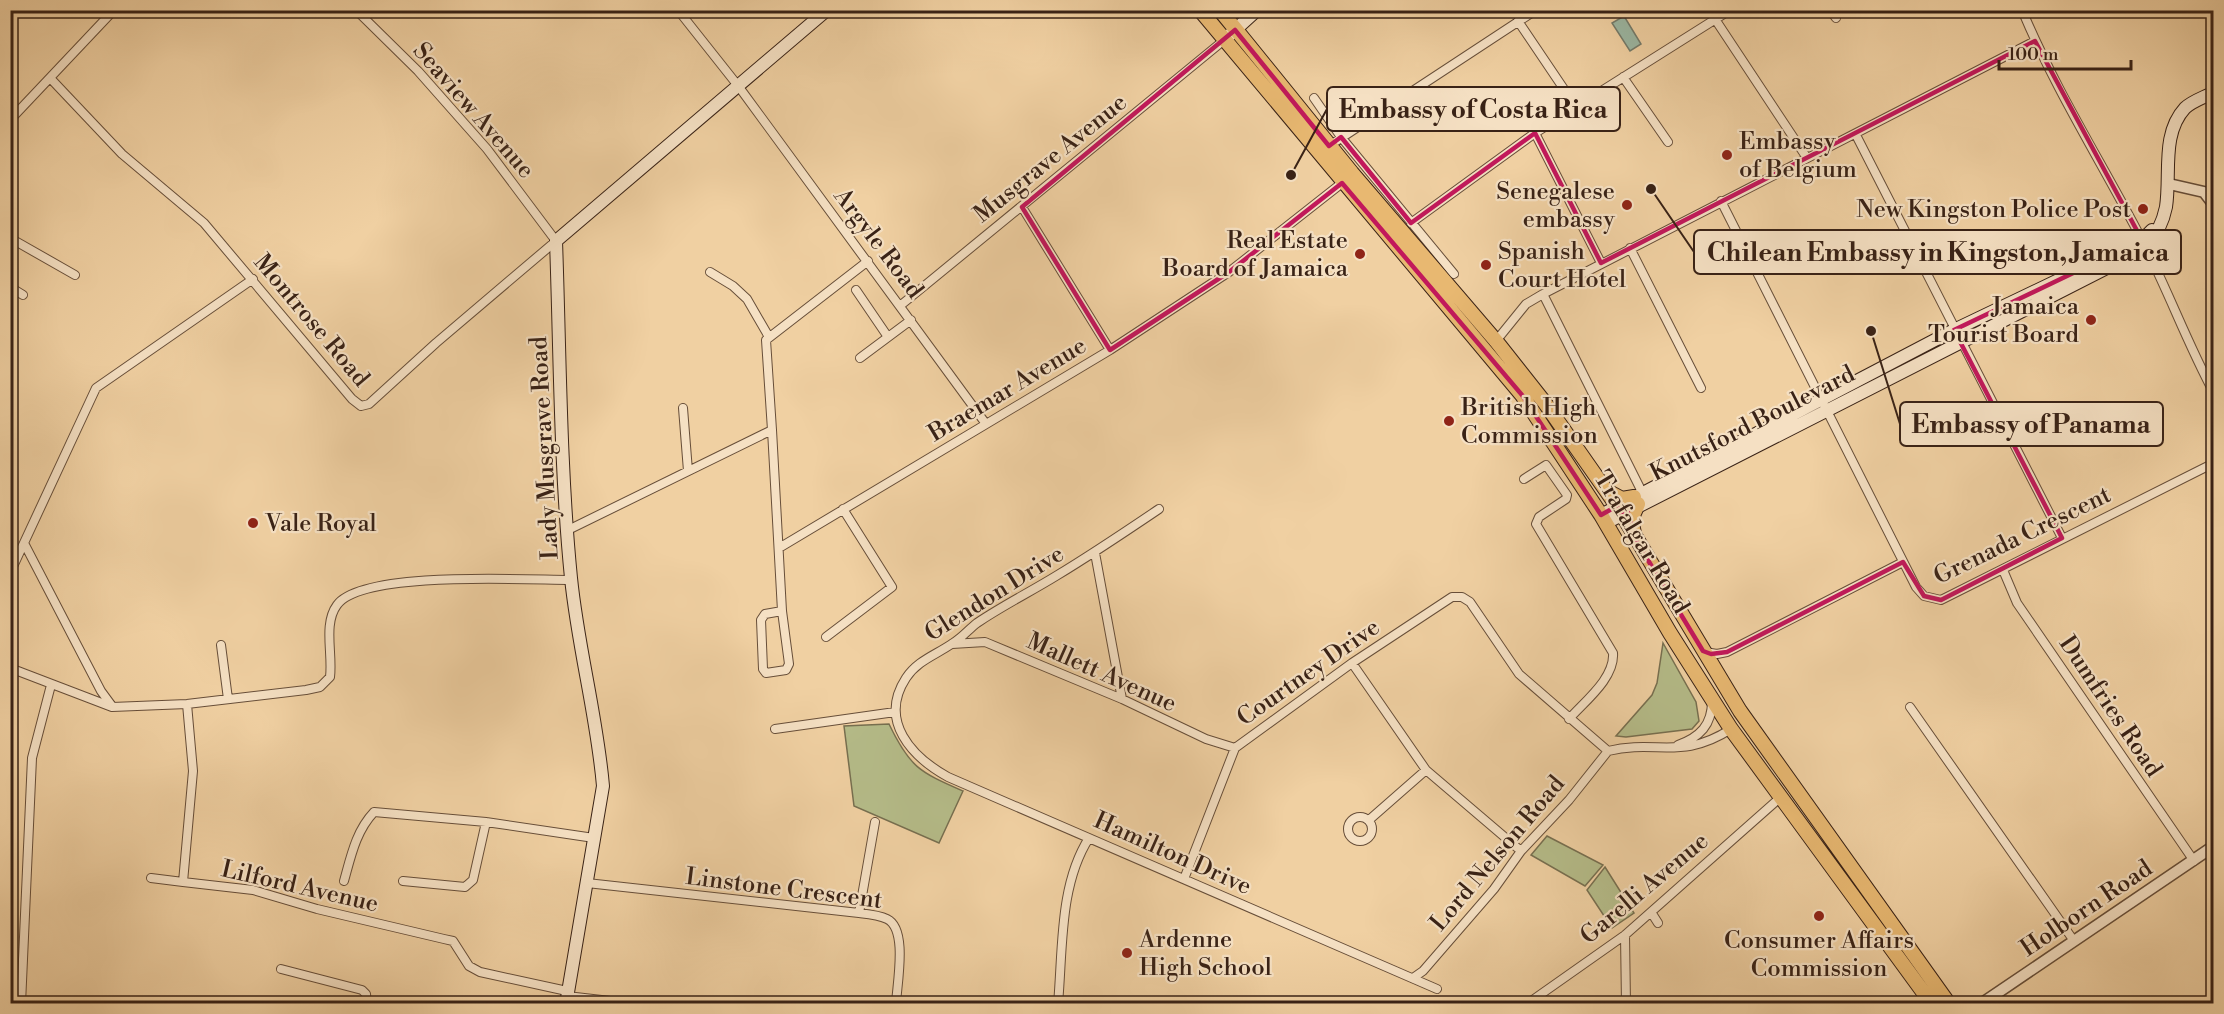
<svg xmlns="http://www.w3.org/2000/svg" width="2224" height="1014" viewBox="0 0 2224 1014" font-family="'Libre Bodoni',serif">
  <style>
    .green { fill: #b5bc89; stroke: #776f50; stroke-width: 1.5 }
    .water { fill: #9bb7a3; stroke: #747b6b; stroke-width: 1.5 }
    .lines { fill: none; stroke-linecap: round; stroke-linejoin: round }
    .minor-casing { stroke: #674e39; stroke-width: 10 }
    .tertiary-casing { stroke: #674e39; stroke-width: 13 }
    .secondary-casing { stroke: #392216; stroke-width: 14 }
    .primary-casing { stroke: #392216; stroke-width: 16 }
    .minor { stroke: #f5e0c3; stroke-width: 8 }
    .tertiary { stroke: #f5e0c3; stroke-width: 10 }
    .secondary { stroke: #f5e0c3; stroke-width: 12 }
    .primary { stroke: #e8b871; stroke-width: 14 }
    .marked { fill: none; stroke: #c2185b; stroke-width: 4.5; stroke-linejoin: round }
    .poi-dot { fill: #8f2418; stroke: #f5e0c3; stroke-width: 2 }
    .labels { text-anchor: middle; stroke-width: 4.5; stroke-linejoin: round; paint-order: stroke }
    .street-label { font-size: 24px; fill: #392216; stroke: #f5e0c3 }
    .poi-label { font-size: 24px; fill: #392216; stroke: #f5e0c3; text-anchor: start }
    .leader { fill: none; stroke: #392216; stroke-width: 2 }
    .callout-dot { fill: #392216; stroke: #f5e0c3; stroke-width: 2 }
    .callout { fill: #f5e0c3; stroke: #392216; stroke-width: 2 }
    .callout-label { font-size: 26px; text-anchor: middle; font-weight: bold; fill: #392216 }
  </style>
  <rect width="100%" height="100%" fill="#f0d0a2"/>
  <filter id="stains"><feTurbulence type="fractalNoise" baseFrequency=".00333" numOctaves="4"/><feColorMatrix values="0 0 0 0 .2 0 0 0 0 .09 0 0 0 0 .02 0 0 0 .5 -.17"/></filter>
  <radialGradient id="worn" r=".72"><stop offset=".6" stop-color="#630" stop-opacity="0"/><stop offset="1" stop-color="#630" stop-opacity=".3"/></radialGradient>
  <!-- green -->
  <path class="green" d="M 1663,643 L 1696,702 L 1699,721 L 1692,729 L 1626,737 L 1616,736 L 1652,695 L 1657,683 Z
    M 889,724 C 910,768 920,772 963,791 L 939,843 L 854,806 L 844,726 Z
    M 1547,836 L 1603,865 L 1585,886 L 1531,855 Z
    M 1605,867 L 1634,913 L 1612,928 L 1587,890 Z"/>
  <!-- water -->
  <path class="water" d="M 1624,16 L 1641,44 L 1630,51 L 1612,23 Z"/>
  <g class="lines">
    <!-- minor casing -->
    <g class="minor-casing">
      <path id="minor" d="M 678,10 L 739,87 L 986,424
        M 1709,10 L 1807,158
        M 1830,10 L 1836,18
        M 2022,10 C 2056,91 2102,163 2142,240 C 2168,290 2187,343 2214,393
        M 1518,21 L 1576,107
        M 1623,77 L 1668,142
        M 51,79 L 122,154 L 204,223 L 352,399 L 361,406 L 369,404 L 436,343 L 556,241 L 487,149 L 418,71 L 356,10
        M 1314,98 L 1341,137 L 1454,274
        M 10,120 L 114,10
        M 1535,133 L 1601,263
        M 1856,135 L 2062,538
        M 1329,146 L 1536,10
        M 1721,201 L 1916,587 L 1924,596 L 1941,600 L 2214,463
        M 1022,207 L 1110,350
        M 1411,223 L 1535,133 L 1730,10
        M 10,238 L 75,275
        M 1630,248 L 1701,388
        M 710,272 L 733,286 L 747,299 L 769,337
        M 10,287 L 23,295
        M 856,290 L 888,337
        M 1543,294 L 1642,492
        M 901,305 L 1223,41
        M 1496,341 L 1526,304 L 1543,294 L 2035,41
        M 860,358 L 911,320
        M 683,408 L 688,471
        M 772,430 L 782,611 L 789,664 L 786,670 L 766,673 L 763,669 L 761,620 L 765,614 L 782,611
        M 1524,479 L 1546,465 L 1567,495 L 1566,499 L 1539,517 L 1536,524 L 1613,653 C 1615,678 1585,701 1569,719
        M 1159,509 C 1125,532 1091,555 1056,576 C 1030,592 1002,606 977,623 C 969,629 962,638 953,643 C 936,655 918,660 906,678 C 878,721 912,757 948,777 L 1437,989
        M 566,531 L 772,430 L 766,340 L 868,261
        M 24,543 L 101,691 L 112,706
        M 779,548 L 1110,350 L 1229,272 L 1342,183
        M 1095,553 L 1122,699
        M 2003,570 L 2017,603 L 2194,861
        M 10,573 L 96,388 L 253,279
        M 826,637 L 892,587 L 843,509
        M 952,644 L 985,642 L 1122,699 L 1206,739 L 1235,748
        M 221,645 L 228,699
        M 1705,652 L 1717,654 L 1727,652 L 1903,562
        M 1352,663 L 1426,770 L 1521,851
        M 10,668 L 112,707 L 187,704 L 306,690 L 320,687 L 330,677 C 333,654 323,624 337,605 C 362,570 527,580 571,580
        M 187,704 L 193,771 L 183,882 L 253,890 L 317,909 L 444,939 L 453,941 L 469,966 L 480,972 L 567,991
        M 1910,707 L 2074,941
        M 775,729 L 895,712
        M 1678,745 C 1700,737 1712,725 1712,701
        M 1608,751 C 1657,739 1681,761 1731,729
        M1348 829a12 12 0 1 1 24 0a12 12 0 1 1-24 0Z
        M 1369,820 L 1426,770
        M 151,878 L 183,882
        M 1184,879 L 1235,748 L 1352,663 L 1452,597 L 1462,597 L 1470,602 L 1519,674 L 1608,751
        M 344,881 C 351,856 356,831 374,812 L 486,822 L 594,838
        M 403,881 L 465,887 L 473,880 L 486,822
        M 587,883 L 859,913 C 868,914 879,915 887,919 C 908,929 897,983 896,1004
        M 1651,912 L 1658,923
        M 859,913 L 875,822
        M 1625,935 L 1626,1004
        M 281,969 L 362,990 L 366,994 L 367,1004
        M 1413,978 L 1423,971 L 1494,889 L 1521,851 L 1569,800 L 1608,751
        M 567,996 L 636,1004
        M 21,1004 L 32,758 L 51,685
        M 1058,1004 C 1063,949 1059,885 1089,838
        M 1527,1004 L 1625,935 L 1782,796"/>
    </g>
    <!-- tertiary casing -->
    <g class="tertiary-casing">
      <path id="tertiary" d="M 2169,184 L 2204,192 L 2214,205
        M 1981,1004 L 2214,846"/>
    </g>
    <!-- secondary casing -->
    <g class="secondary-casing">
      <path id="secondary" d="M 1223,41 L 1257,10
        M 1601,515 L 1954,330 L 2142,240 L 2152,230
        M 1606,523 L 2146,248 C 2156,236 2163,222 2166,207 C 2171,174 2161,134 2185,108 C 2192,101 2205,97 2214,92
        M 566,1004 L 603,786 C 597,716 578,648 571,578 C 560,467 560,353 556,241 L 827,10"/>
    </g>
    <!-- primary casing -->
    <g class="primary-casing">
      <path id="primary" d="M 1200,10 L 1522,395 L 1601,515 L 1670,633 L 1731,729 L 1932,1004
        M 1220,10 L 1352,173 L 1496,341 L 1545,403 L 1617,506 L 1740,711 L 1949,1004
        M 1609,492 L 1622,499 L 1634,497
        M 1634,533 L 1631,520 L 1638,504"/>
    </g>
    <!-- minor -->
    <use href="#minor" class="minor"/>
    <!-- tertiary -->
    <use href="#tertiary" class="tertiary"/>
    <!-- secondary -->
    <use href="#secondary" class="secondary"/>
    <!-- primary -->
    <use href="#primary" class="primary"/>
  </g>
  <!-- marked area -->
  <path class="marked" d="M 1235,30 L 1329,146 L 1341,137 L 1411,223 L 1535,133 L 1601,263 L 2035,41 L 2142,240 L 1954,330 L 2062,538 L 1941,600 L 1924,596 L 1903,562 L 1727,652 L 1711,654 L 1703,651 L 1637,542 L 1627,510 L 1621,514 L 1617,506 L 1601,515 L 1522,395 L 1342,183 L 1229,272 L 1110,350 L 1022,207 Z"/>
  <!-- markers -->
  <g class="poi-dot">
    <circle cx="1727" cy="155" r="6"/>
    <circle cx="1627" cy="205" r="6"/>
    <circle cx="2143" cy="209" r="6"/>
    <circle cx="1360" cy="254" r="6"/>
    <circle cx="1486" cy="265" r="6"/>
    <circle cx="2091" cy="320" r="6"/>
    <circle cx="1449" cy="421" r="6"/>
    <circle cx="253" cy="523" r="6"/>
    <circle cx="1819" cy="916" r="6"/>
    <circle cx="1127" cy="953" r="6"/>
  </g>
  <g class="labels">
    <!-- street labels -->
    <g class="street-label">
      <text transform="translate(474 110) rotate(49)" y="8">Seaview Avenue</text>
      <text transform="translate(1050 158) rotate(-39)" y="8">Musgrave Avenue</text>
      <text transform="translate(879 243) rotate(53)" y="8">Argyle Road</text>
      <text transform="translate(312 320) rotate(50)" y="8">Montrose Road</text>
      <text transform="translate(1007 389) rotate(-31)" y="8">Braemar Avenue</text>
      <text transform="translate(1752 423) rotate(-27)" y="8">Knutsford Boulevard</text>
      <text transform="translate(544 448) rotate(-93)" y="8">Lady Musgrave Road</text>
      <text transform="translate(2022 535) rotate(-26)" y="8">Grenada Crescent</text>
      <text transform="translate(1642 542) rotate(59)" y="8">Trafalgar Road</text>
      <text transform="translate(994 593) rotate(-32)" y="8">Glendon Drive</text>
      <text transform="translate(1102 672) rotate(24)" y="8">Mallett Avenue</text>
      <text transform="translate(1308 672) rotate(-35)" y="8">Courtney Drive</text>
      <text transform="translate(2111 706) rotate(56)" y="8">Dumfries Road</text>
      <text transform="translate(1173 853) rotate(24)" y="8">Hamilton Drive</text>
      <text transform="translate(1497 853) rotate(-50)" y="8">Lord Nelson Road</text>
      <text transform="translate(300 886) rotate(13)" y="8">Lilford Avenue</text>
      <text transform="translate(784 888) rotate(7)" y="8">Linstone Crescent</text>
      <text transform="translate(1644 888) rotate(-40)" y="8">Garelli Avenue</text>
      <text transform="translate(2086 908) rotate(-34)" y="8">Holborn Road</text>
    </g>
    <!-- poi labels -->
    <g class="poi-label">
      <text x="1739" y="149">Embassy<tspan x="1739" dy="28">of Belgium</tspan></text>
      <text x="1615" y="199" text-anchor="end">Senegalese<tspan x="1615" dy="28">embassy</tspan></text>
      <text x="2131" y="217" text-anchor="end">New Kingston Police Post</text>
      <text x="1348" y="248" text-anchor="end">Real Estate<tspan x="1348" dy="28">Board of Jamaica</tspan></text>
      <text x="1498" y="259">Spanish<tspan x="1498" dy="28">Court Hotel</tspan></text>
      <text x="2079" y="314" text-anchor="end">Jamaica<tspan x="2079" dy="28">Tourist Board</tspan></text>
      <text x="1461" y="415">British High<tspan x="1461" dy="28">Commission</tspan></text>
      <text x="265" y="531">Vale Royal</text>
      <text x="1139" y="947">Ardenne<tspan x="1139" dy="28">High School</tspan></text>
      <text x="1819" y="948" text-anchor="middle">Consumer Affairs<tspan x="1819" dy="28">Commission</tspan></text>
    </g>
  </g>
  <!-- callouts -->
  <path class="leader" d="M1291 175L1327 109M1651 189L1694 252M1871 331L1900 424"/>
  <g class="callout-dot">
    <circle cx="1291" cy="175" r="6"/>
    <circle cx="1651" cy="189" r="6"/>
    <circle cx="1871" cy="331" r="6"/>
  </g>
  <g class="callout">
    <rect x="1327" y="87" width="293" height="44" rx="6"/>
    <rect x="1694" y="230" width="487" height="44" rx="6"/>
    <rect x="1900" y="402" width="263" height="44" rx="6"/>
  </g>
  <g class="callout-label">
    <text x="1473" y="118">Embassy of Costa Rica</text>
    <text x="1938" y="261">Chilean Embassy in Kingston, Jamaica</text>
    <text x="2031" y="433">Embassy of Panama</text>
  </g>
  <!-- margin -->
  <rect width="2224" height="1014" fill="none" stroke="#f0d0a2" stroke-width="36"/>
  <rect x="12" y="12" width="2200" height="990" fill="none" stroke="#392216" stroke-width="3"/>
  <rect x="18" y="18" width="2188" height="978" fill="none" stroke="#392216" stroke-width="1.5"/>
  <!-- scale -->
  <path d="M1999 60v9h132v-9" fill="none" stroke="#392216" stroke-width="3"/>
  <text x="2008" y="60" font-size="18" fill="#392216" stroke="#f5e0c3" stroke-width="4.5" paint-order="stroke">100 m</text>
  <rect width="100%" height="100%" filter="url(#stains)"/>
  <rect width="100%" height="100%" fill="url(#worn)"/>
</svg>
